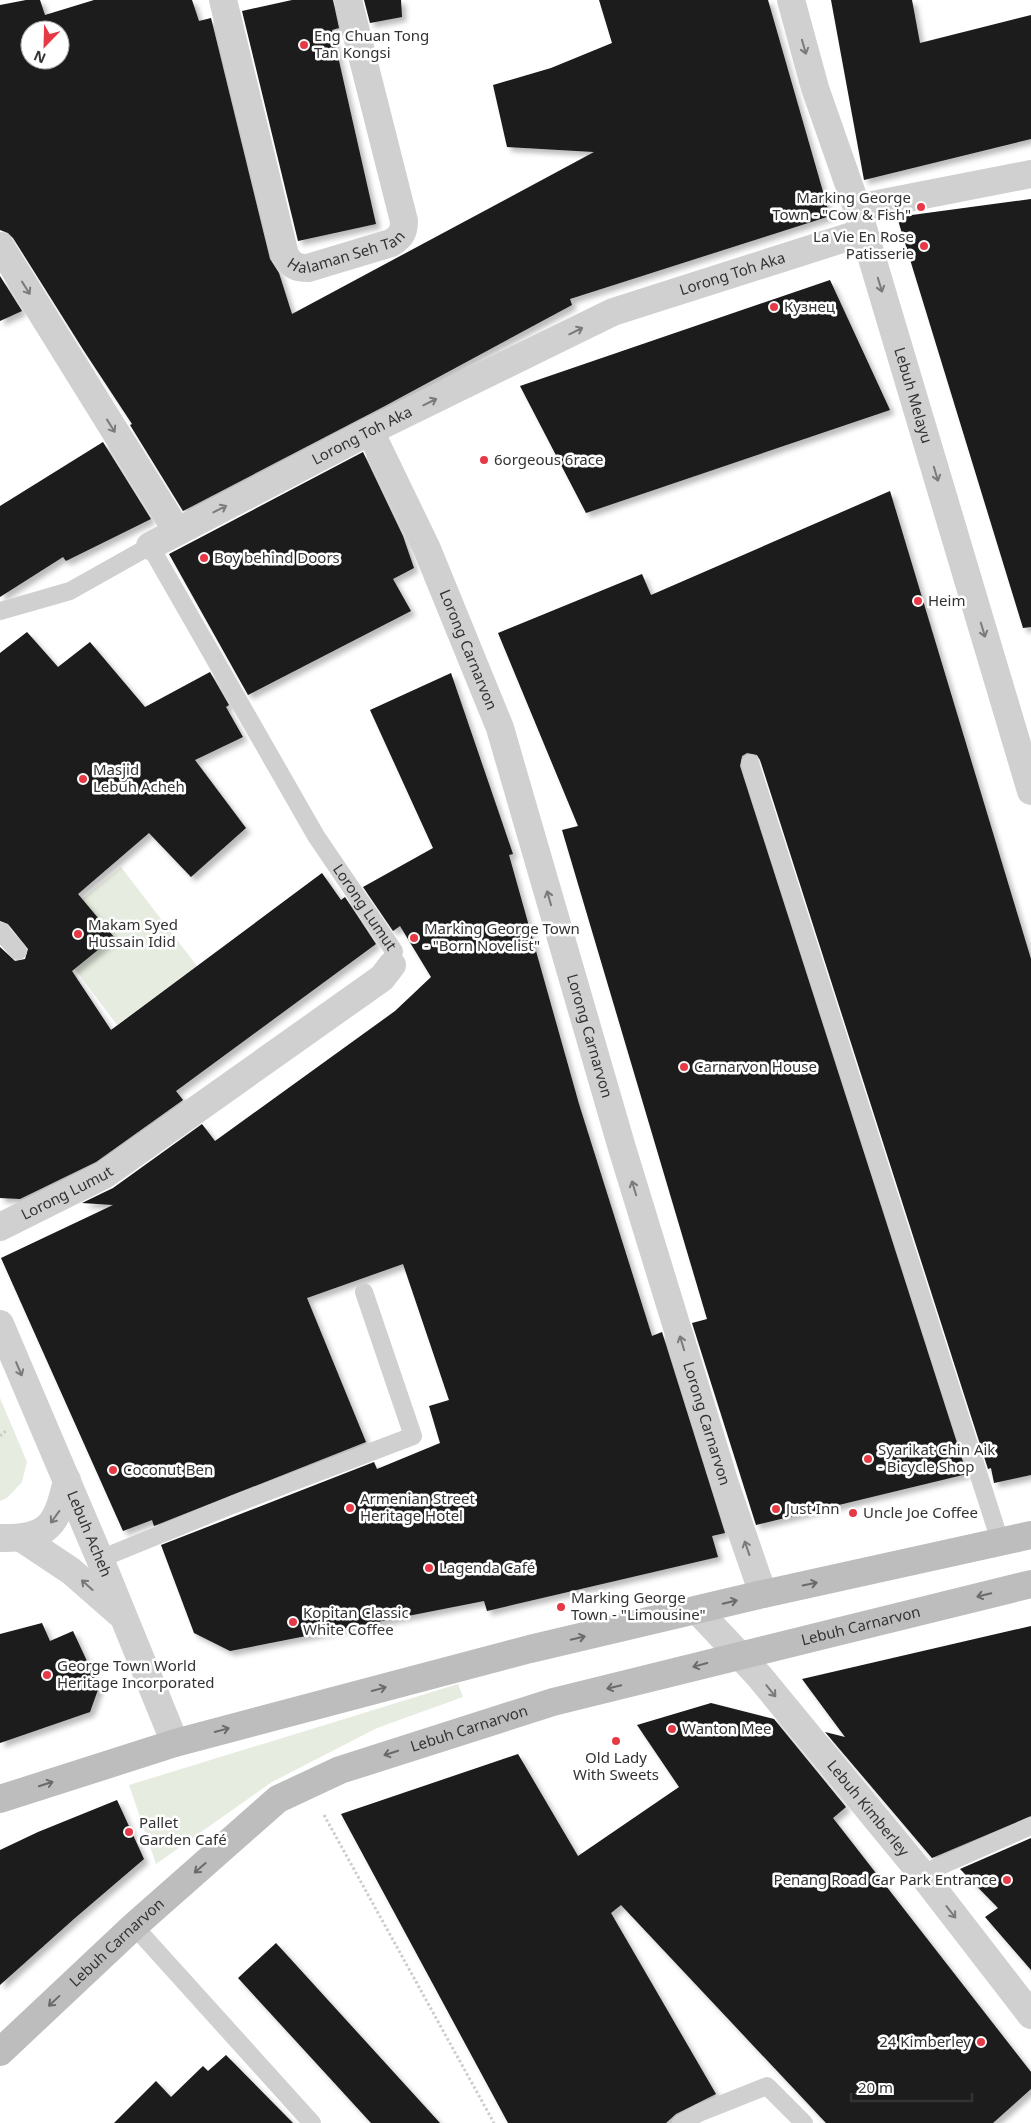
<svg xmlns="http://www.w3.org/2000/svg" width="1031" height="2123" viewBox="0 0 1031 2123" font-family="'Noto Sans',sans-serif">
  <style>
    .green { fill: #e6ecdf }
    .building { fill: #1a1a1a; fill-rule: evenodd; filter: url(#shadow) }
    .lines { fill: none; stroke-linecap: round; stroke-linejoin: round }
    .path { stroke: #cdcdcd; stroke-width: 3; stroke-dasharray: 2.5 2.5; stroke-linecap: butt }
    .lane { stroke: #d0d0d0; stroke-width: 18 }
    .street { stroke: #d0d0d0; stroke-width: 28 }
    .secondary { stroke: #bdbdbd; stroke-width: 28 }
    .oneway { stroke: #7a7a7a }
    .oneway2 { stroke: #6a6a6a }
    .poi-dot { fill: #e63946; stroke: #fff; stroke-width: 2 }
    .labels { text-anchor: middle; stroke-width: 5; stroke-linejoin: round; paint-order: stroke }
    .poi-label { font-size: 15px; fill: #333; stroke: #fff; text-anchor: start }
    .street-label { font-size: 15px; fill: #333; stroke: #fff }
  </style>
  <defs>
    <filter id="shadow"><feDropShadow dx="4.5" dy="4.5" stdDeviation="2.5" flood-color="#0004"/></filter>
  </defs>
  <rect width="100%" height="100%" fill="#fff"/>
  <!-- green -->
  <path class="green" d="M 121,867 L 197,966 L 117,1025 L 75,969 L 113,937 L 82,899 Z
    M 0,1398 L 27,1462 L 22,1482 L 7,1498 L 0,1501 Z
    M 458,1684 L 463,1697 L 377,1728 L 272,1782 L 156,1864 L 129,1785 Z"/>
  <!-- building -->
  <path class="building" d="M 26,0 L 40,0 L 45,15 L 94,0 L 192,0 L 199,21 L 211,18 L 270,259 L 279,273 L 292,314 L 594,152 L 507,147 L 493,85 L 551,68 L 612,43 L 599,0 L 768,0 L 830,216 L 570,299 L 572,305 L 383,407 L 183,511 L 130,425 L 132,424 L 84,351 L 13,238 L 8,233 L 0,230 L 0,5 ZM 30,30 L 60,30 L 60,60 L 30,60 Z
    M 292,0 L 333,0 L 339,28 L 332,30 L 376,224 L 298,241 L 242,11 Z
    M 364,0 L 401,0 L 402,17 L 370,23 Z
    M 831,0 L 912,0 L 920,43 L 1031,15 L 1031,139 L 864,180 Z
    M 1031,199 L 1031,627 L 1023,628 L 897,217 Z
    M 0,276 L 22,311 L 0,321 Z
    M 830,280 L 890,410 L 586,513 L 520,386 Z
    M 103,442 L 151,519 L 66,561 L 63,557 L 0,597 L 0,506 Z
    M 363,452 L 403,536 L 414,568 L 393,579 L 411,611 L 248,695 L 169,554 Z
    M 890,491 L 1031,959 L 1031,1475 L 994,1483 L 991,1468 L 988,1469 L 760,760 L 757,755 L 747,753 L 742,756 L 740,766 L 967,1474 L 756,1525 L 692,1323 L 707,1319 L 562,830 L 578,826 L 498,633 L 642,574 L 651,595 Z
    M 27,632 L 58,667 L 90,642 L 145,707 L 210,672 L 229,705 L 226,707 L 243,737 L 195,760 L 246,828 L 191,877 L 149,833 L 78,894 L 114,937 L 72,971 L 111,1030 L 322,873 L 341,900 L 345,897 L 376,944 L 176,1091 L 183,1100 L 96,1162 L 20,1199 L 0,1198 L 0,947 L 15,961 L 25,959 L 28,949 L 8,924 L 0,921 L 0,653 Z
    M 451,673 L 513,854 L 509,855 L 579,1104 L 652,1336 L 662,1332 L 725,1533 L 712,1536 L 718,1557 L 487,1611 L 484,1601 L 230,1651 L 194,1633 L 161,1545 L 374,1462 L 377,1469 L 440,1443 L 429,1406 L 449,1400 L 403,1264 L 307,1298 L 366,1442 L 154,1526 L 152,1520 L 123,1531 L 1,1258 L 113,1205 L 82,1203 L 113,1188 L 202,1124 L 215,1141 L 395,1011 L 431,977 L 400,926 L 393,931 L 363,887 L 433,848 L 370,710 Z
    M 42,1623 L 50,1641 L 73,1631 L 99,1687 L 90,1712 L 0,1743 L 0,1634 Z
    M 1031,1626 L 1031,1816 L 932,1858 L 825,1732 L 845,1737 L 802,1679 Z
    M 711,1703 L 774,1719 L 846,1807 L 833,1818 L 1031,2072 L 1031,2089 L 993,2123 L 826,2123 L 621,1905 L 611,1913 L 716,2094 L 676,2114 L 666,2123 L 508,2123 L 341,1814 L 518,1754 L 578,1856 L 679,1787 L 637,1725 Z
    M 117,1800 L 144,1859 L 75,1918 L 0,1985 L 0,1850 L 38,1832 Z
    M 1031,1838 L 1031,1970 L 985,1917 L 998,1908 L 960,1869 Z
    M 276,1943 L 440,2123 L 371,2123 L 238,1978 Z
    M 226,2055 L 293,2123 L 114,2123 L 156,2081 L 171,2097 L 203,2066 L 208,2071 Z"/>
  <g class="lines">
    <!-- path -->
    <path class="path" d="M 0,1436 L 7,1430
      M 324,1815 L 494,2123"/>
    <!-- lane -->
    <g class="lane">
      <path id="s1" d="M 0,611 L 70,591 L 150,546 L 316,836 L 394,951 L 392,965"/>
      <path d="M 750,763 L 1000,1541"/>
      <path d="M 0,931 L 18,951"/>
      <path d="M 100,1559 L 232,1505 L 413,1436 L 364,1292"/>
      <path d="M 922,1874 L 1031,1826"/>
      <path d="M 134,1926 L 312,2123"/>
      <path d="M 681,2123 L 699,2113 L 767,2086 L 804,2123"/>
    </g>
    <!-- street -->
    <g class="street">
      <path id="s2" d="M 223,0 L 285,255 C 291,265 296,268 308,268 L 391,243 C 401,237 404,232 404,221 L 348,0"/>
      <path id="s3" d="M 791,0 L 815,88 L 857,208 L 1031,791"/>
      <path d="M 857,208 L 1031,174"/>
      <path d="M 0,246 L 177,531"/>
      <path id="s4" d="M 370,431 L 427,549 L 500,728 L 622,1148 L 725,1484 L 763,1594"/>
      <path id="s5" d="M 150,546 L 370,431 L 613,312 L 864,232"/>
      <path id="s6" d="M 0,1227 L 104,1175 L 382,978 L 392,965"/>
      <path id="s7" d="M 0,1324 L 100,1559 L 175,1743"/>
      <path d="M 0,1538 C 49,1539 57,1525 67,1480"/>
      <path d="M 23,1539 L 71,1571 L 119,1613"/>
      <path id="s8" d="M 697,1610 L 759,1676 L 922,1874 L 1031,2015"/>
    </g>
    <!-- secondary -->
    <g class="secondary">
      <path d="M 0,1799 L 175,1743 L 530,1649 L 763,1594 L 1031,1535"/>
      <path id="s9" d="M 0,2052 L 134,1926 L 278,1799 L 340,1770 L 553,1702 L 1031,1584"/>
    </g>
  </g>
  <!-- one-way arrows -->
  <defs><path id="oneway-shaft" d="M-6 0H5M1.5-3L5.5 0L1.5 3" fill="none" stroke-width="1.6" stroke-linecap="round" stroke-linejoin="round" transform="scale(1.25)"/></defs>
  <g class="oneway">
    <use href="#oneway-shaft" transform="translate(804 47) rotate(74)"/>
    <use href="#oneway-shaft" transform="translate(880 285) rotate(73)"/>
    <use href="#oneway-shaft" transform="translate(26 288) rotate(58)"/>
    <use href="#oneway-shaft" transform="translate(576 331) rotate(-26)"/>
    <use href="#oneway-shaft" transform="translate(430 402) rotate(-26)"/>
    <use href="#oneway-shaft" transform="translate(111 426) rotate(58)"/>
    <use href="#oneway-shaft" transform="translate(936 474) rotate(73)"/>
    <use href="#oneway-shaft" transform="translate(220 509) rotate(-27)"/>
    <use href="#oneway-shaft" transform="translate(983 630) rotate(73)"/>
    <use href="#oneway-shaft" transform="translate(549 898) rotate(-106)"/>
    <use href="#oneway-shaft" transform="translate(634 1188) rotate(-107)"/>
    <use href="#oneway-shaft" transform="translate(682 1343) rotate(-107)"/>
    <use href="#oneway-shaft" transform="translate(19 1369) rotate(67)"/>
    <use href="#oneway-shaft" transform="translate(55 1517) rotate(126)"/>
    <use href="#oneway-shaft" transform="translate(747 1548) rotate(-109)"/>
    <use href="#oneway-shaft" transform="translate(87 1585) rotate(-138)"/>
    <use href="#oneway-shaft" transform="translate(771 1691) rotate(51)"/>
    <use href="#oneway-shaft" transform="translate(951 1912) rotate(52)"/>
  </g>
  <g class="oneway2">
    <use href="#oneway-shaft" transform="translate(810 1584) rotate(-12)"/>
    <use href="#oneway-shaft" transform="translate(984 1595) rotate(166)"/>
    <use href="#oneway-shaft" transform="translate(730 1602) rotate(-13)"/>
    <use href="#oneway-shaft" transform="translate(578 1638) rotate(-13)"/>
    <use href="#oneway-shaft" transform="translate(700 1665) rotate(165)"/>
    <use href="#oneway-shaft" transform="translate(614 1687) rotate(166)"/>
    <use href="#oneway-shaft" transform="translate(379 1689) rotate(-15)"/>
    <use href="#oneway-shaft" transform="translate(222 1730) rotate(-15)"/>
    <use href="#oneway-shaft" transform="translate(391 1753) rotate(162)"/>
    <use href="#oneway-shaft" transform="translate(46 1784) rotate(-18)"/>
    <use href="#oneway-shaft" transform="translate(200 1868) rotate(139)"/>
    <use href="#oneway-shaft" transform="translate(54 2001) rotate(137)"/>
  </g>
  <!-- markers -->
  <g class="poi-dot">
    <circle cx="304" cy="45" r="5"/>
    <circle cx="921" cy="207" r="5"/>
    <circle cx="924" cy="246" r="5"/>
    <circle cx="774" cy="307" r="5"/>
    <circle cx="484" cy="460" r="5"/>
    <circle cx="204" cy="558" r="5"/>
    <circle cx="918" cy="601" r="5"/>
    <circle cx="83" cy="779" r="5"/>
    <circle cx="78" cy="934" r="5"/>
    <circle cx="414" cy="938" r="5"/>
    <circle cx="684" cy="1067" r="5"/>
    <circle cx="868" cy="1459" r="5"/>
    <circle cx="113" cy="1470" r="5"/>
    <circle cx="350" cy="1508" r="5"/>
    <circle cx="776" cy="1509" r="5"/>
    <circle cx="853" cy="1513" r="5"/>
    <circle cx="429" cy="1568" r="5"/>
    <circle cx="561" cy="1607" r="5"/>
    <circle cx="293" cy="1622" r="5"/>
    <circle cx="47" cy="1675" r="5"/>
    <circle cx="672" cy="1729" r="5"/>
    <circle cx="616" cy="1741" r="5"/>
    <circle cx="129" cy="1832" r="5"/>
    <circle cx="1007" cy="1880" r="5"/>
    <circle cx="981" cy="2042" r="5"/>
  </g>
  <g class="labels">
    <!-- poi labels -->
    <g class="poi-label">
      <text x="314" y="41">Eng Chuan Tong<tspan x="314" dy="17">Tan Kongsi</tspan></text>
      <text x="911" y="203" text-anchor="end">Marking George<tspan x="911" dy="17">Town - "Cow &amp; Fish"</tspan></text>
      <text x="914" y="242" text-anchor="end">La Vie En Rose<tspan x="914" dy="17">Patisserie</tspan></text>
      <text x="784" y="312">Кузнец</text>
      <text x="494" y="465">6orgeous 6race</text>
      <text x="214" y="563">Boy behind Doors</text>
      <text x="928" y="606">Heim</text>
      <text x="93" y="775">Masjid<tspan x="93" dy="17">Lebuh Acheh</tspan></text>
      <text x="88" y="930">Makam Syed<tspan x="88" dy="17">Hussain Idid</tspan></text>
      <text x="424" y="934">Marking George Town<tspan x="424" dy="17">- "Born Novelist"</tspan></text>
      <text x="694" y="1072">Carnarvon House</text>
      <text x="878" y="1455">Syarikat Chin Aik<tspan x="878" dy="17">- Bicycle Shop</tspan></text>
      <text x="123" y="1475">Coconut Ben</text>
      <text x="360" y="1504">Armenian Street<tspan x="360" dy="17">Heritage Hotel</tspan></text>
      <text x="786" y="1514">Just Inn</text>
      <text x="863" y="1518">Uncle Joe Coffee</text>
      <text x="439" y="1573">Lagenda Café</text>
      <text x="571" y="1603">Marking George<tspan x="571" dy="17">Town - "Limousine"</tspan></text>
      <text x="303" y="1618">Kopitan Classic<tspan x="303" dy="17">White Coffee</tspan></text>
      <text x="57" y="1671">George Town World<tspan x="57" dy="17">Heritage Incorporated</tspan></text>
      <text x="682" y="1734">Wanton Mee</text>
      <text x="616" y="1763" text-anchor="middle">Old Lady<tspan x="616" dy="17">With Sweets</tspan></text>
      <text x="139" y="1828">Pallet<tspan x="139" dy="17">Garden Café</tspan></text>
      <text x="997" y="1885" text-anchor="end">Penang Road Car Park Entrance</text>
      <text x="971" y="2047" text-anchor="end">24 Kimberley</text>
    </g>
    <!-- street labels -->
    <g class="street-label">
      <text dy="5" stroke="none"><textPath href="#s2" startOffset="331">Halaman Seh Tan</textPath></text>
      <text dy="5" stroke="none"><textPath href="#s5" startOffset="644">Lorong Toh Aka</textPath></text>
      <text dy="5" stroke="none"><textPath href="#s3" startOffset="414">Lebuh Melayu</textPath></text>
      <text dy="5" stroke="none"><textPath href="#s5" startOffset="239">Lorong Toh Aka</textPath></text>
      <text dy="5" stroke="none"><textPath href="#s4" startOffset="240">Lorong Carnarvon</textPath></text>
      <text dy="5" stroke="none"><textPath href="#s1" startOffset="585">Lorong Lumut</textPath></text>
      <text dy="5" stroke="none"><textPath href="#s4" startOffset="645">Lorong Carnarvon</textPath></text>
      <text dy="5" stroke="none"><textPath href="#s6" startOffset="75">Lorong Lumut</textPath></text>
      <text dy="5" stroke="none"><textPath href="#s4" startOffset="1050">Lorong Carnarvon</textPath></text>
      <text dy="5" stroke="none"><textPath href="#s7" startOffset="228">Lebuh Acheh</textPath></text>
      <text dy="5" stroke="none"><textPath href="#s9" startOffset="985">Lebuh Carnarvon</textPath></text>
      <text dy="5" stroke="none"><textPath href="#s9" startOffset="580">Lebuh Carnarvon</textPath></text>
      <text dy="5" stroke="none"><textPath href="#s8" startOffset="262">Lebuh Kimberley</textPath></text>
      <text dy="5" stroke="none"><textPath href="#s9" startOffset="160">Lebuh Carnarvon</textPath></text>
    </g>
  </g>
  <!-- north arrow -->
  <g transform="translate(45 45) rotate(203)"><circle r="24" fill="#ffffff" stroke="#adadad"/>
  <path d="M0-4L9 19L0 12L-9 19Z" fill="#e63946"/>
  <text y="-8" font-size="14" font-weight="bold" text-anchor="middle" fill="#333333">N</text>
  </g>
  <!-- scale -->
  <path d="M851 2093v8h121v-8" fill="none" stroke="#333333" stroke-width="2.5"/>
  <text x="858" y="2093" font-size="15" fill="#333333" stroke="#ffffff" stroke-width="4" paint-order="stroke">20 m</text>
</svg>
